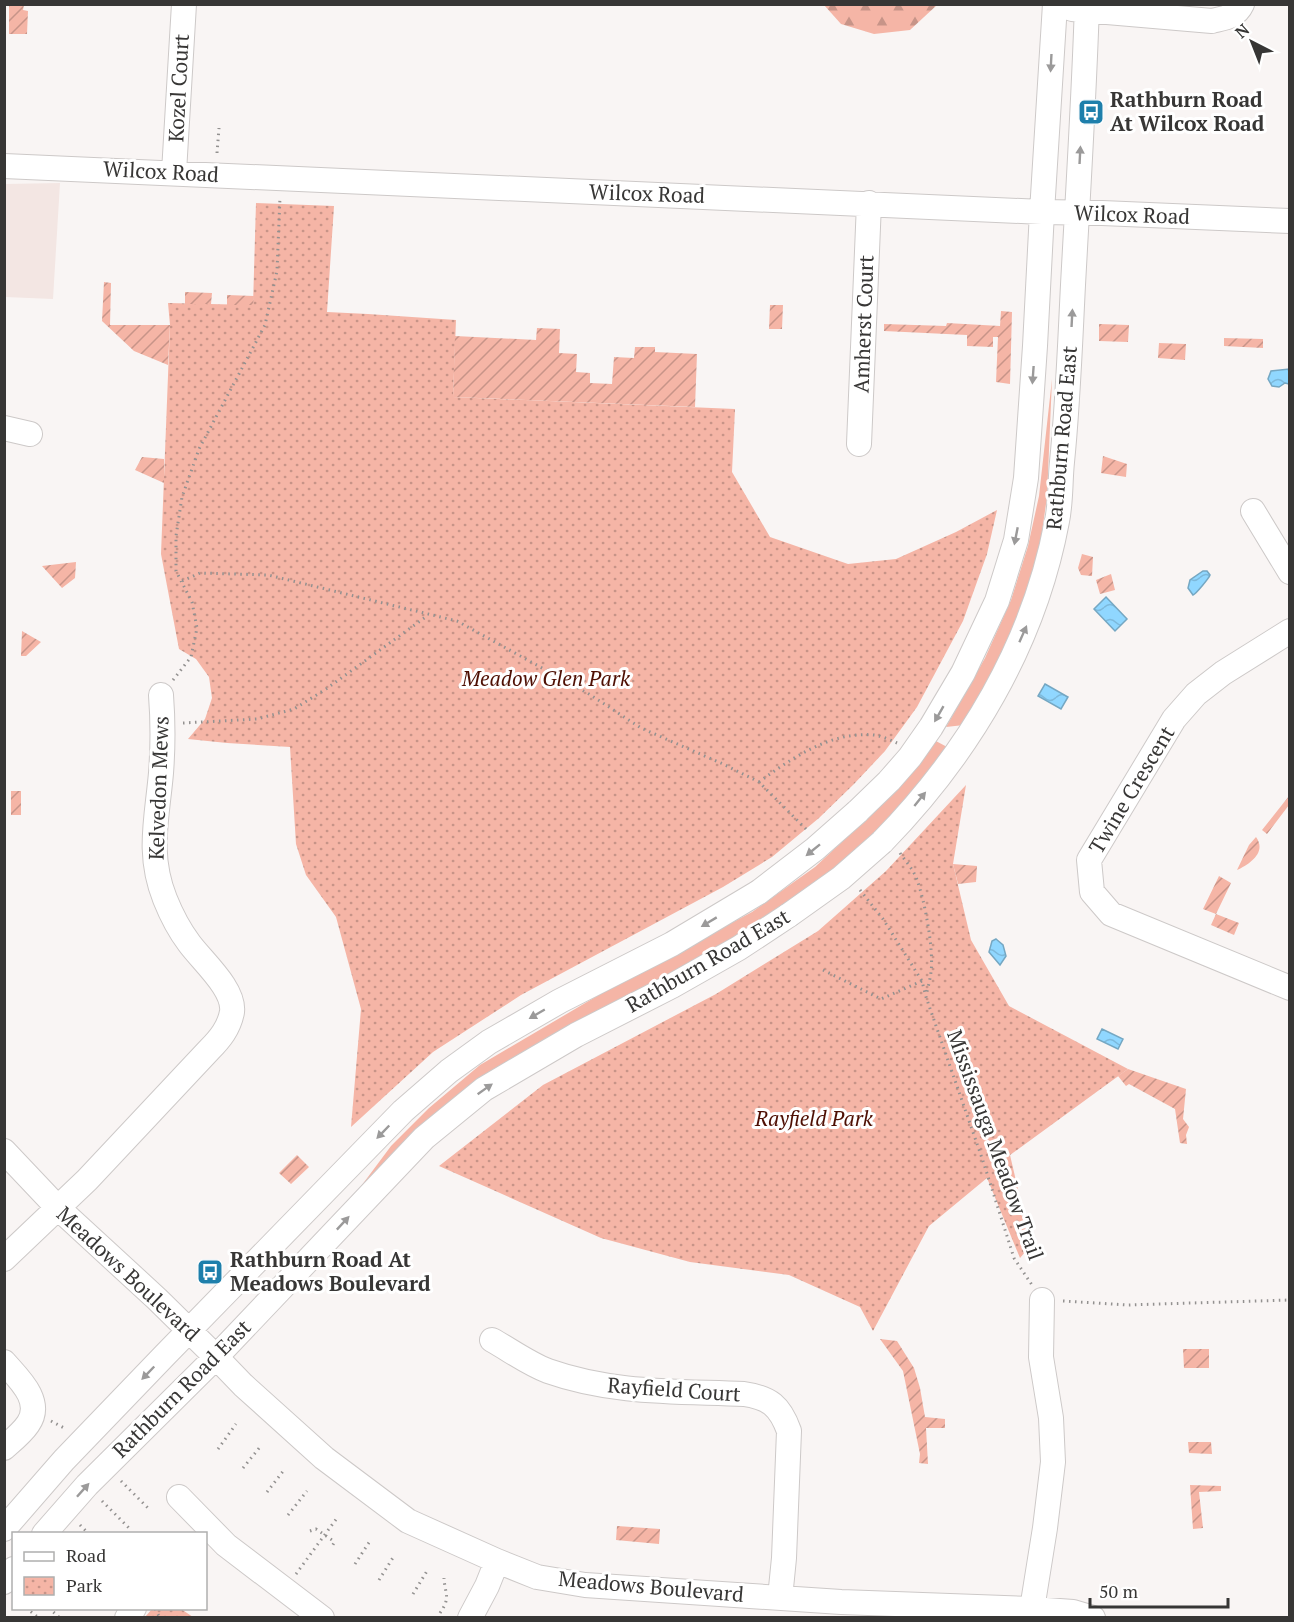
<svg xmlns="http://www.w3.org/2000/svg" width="1294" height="1622" viewBox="0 0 1294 1622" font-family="'PT Serif',serif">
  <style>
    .built { fill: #f3e6e3 }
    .grass { fill: #f5b5a6 }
    .forest { fill: url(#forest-firs) }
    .park { fill: url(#park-dots) }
    .garden { fill: url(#garden-furrows) }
    .water { fill: url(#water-waves); stroke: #75a7c2; stroke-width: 1.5 }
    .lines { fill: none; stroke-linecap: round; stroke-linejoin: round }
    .minor-casing { stroke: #cdc9c8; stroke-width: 26 }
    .path { stroke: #939190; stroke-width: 3; stroke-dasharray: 1.5 4.5; stroke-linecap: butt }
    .minor { stroke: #fff; stroke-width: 24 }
    .minor-bridge-casing { stroke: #cdc9c8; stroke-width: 26; stroke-linecap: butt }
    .minor-bridge { stroke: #fff; stroke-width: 24 }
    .oneway { fill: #9b9a9a }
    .labels { text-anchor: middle; stroke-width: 6; stroke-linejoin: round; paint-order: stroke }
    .street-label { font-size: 21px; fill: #373635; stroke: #fff }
    .poi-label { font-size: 21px; font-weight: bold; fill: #373635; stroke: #fff; text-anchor: start }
    .park-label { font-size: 21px; font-style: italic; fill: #4e0f03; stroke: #fff }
  </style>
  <defs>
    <pattern id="forest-firs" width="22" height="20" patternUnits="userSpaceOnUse" patternTransform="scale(1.5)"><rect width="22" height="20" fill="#f5b5a6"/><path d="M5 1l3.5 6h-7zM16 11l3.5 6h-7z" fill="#c79488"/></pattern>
    <pattern id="park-dots" width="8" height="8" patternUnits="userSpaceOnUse" patternTransform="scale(1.5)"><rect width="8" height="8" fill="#f5b5a6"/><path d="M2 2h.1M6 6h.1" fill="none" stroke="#c79488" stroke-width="1.8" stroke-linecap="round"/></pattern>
    <pattern id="garden-furrows" width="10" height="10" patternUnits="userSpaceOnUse" patternTransform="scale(1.5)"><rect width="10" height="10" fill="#f5b5a6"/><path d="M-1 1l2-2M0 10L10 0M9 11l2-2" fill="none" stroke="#c79488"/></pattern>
    <pattern id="water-waves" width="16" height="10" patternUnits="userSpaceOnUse" patternTransform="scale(1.5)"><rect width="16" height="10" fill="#90d7ff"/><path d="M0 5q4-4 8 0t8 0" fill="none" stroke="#7db9db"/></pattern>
  </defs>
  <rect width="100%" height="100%" fill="#f9f5f4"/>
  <!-- built -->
  <path class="built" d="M 60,183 L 53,299 L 5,297 L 5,184 Z"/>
  <!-- grass -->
  <path class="grass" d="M 1052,379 L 1047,497 L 1040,546 L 1023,609 L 998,667 L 964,725 L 946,727 L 985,658 L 1011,600 L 1028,546 L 1039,496 Z
    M 934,740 L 949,748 L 911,796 L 847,859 L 763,922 L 517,1061 L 356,1193 L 391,1146 L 429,1108 L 480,1065 L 626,979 L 752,912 L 815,867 L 886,801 L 911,771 Z"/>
  <!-- forest -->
  <path class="forest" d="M 824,5 L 937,5 L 910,30 L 874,34 L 841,24 Z"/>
  <!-- park -->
  <path class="park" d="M 256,203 L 334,206 L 327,312 L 368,314 L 456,320 L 453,397 L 735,409 L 732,472 L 770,537 L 848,564 L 896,559 L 956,532 L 997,510 L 987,554 L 963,621 L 917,707 L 885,751 L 854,784 L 819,818 L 772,857 L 723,887 L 521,995 L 433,1052 L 351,1127 L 361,1009 L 336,917 L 306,875 L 296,844 L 290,747 L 227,743 L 188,739 L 205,719 L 212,698 L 209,677 L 196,659 L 179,649 L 161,554 L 170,325 L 168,303 L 253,305 Z
    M 966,785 L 953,864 L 971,940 L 1009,1006 L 1128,1069 L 1010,1155 L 1031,1245 L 1020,1258 L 987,1178 L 929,1226 L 873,1331 L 860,1307 L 789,1275 L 690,1262 L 601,1238 L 439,1166 L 543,1085 L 716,994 L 818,931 L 886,871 Z
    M 152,1609 L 181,1609 L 193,1617 L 145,1617 Z"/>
  <!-- garden -->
  <path class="garden" d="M 9,5 L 24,5 L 23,10 L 28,11 L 27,34 L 9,34 Z
    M 104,282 L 111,283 L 110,325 L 170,325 L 168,365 L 134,351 L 102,321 Z
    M 185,292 L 212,293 L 211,304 L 185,304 Z
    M 227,295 L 254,296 L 253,305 L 227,305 Z
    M 770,305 L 783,305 L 782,329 L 769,329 Z
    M 1001,311 L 1012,312 L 1010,384 L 996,382 L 998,337 L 993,337 L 993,347 L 967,346 L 967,335 L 884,331 L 884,324 L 946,326 L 947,323 L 1000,326 Z
    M 1099,324 L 1129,325 L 1128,342 L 1099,341 Z
    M 537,328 L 560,329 L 559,353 L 577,354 L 576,372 L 590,373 L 590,383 L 612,384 L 614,357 L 634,358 L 635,347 L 655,347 L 655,352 L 697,354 L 695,407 L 453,397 L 455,336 L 536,340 Z
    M 1224,338 L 1263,339 L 1263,348 L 1224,346 Z
    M 1159,343 L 1186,344 L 1185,360 L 1158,358 Z
    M 1103,456 L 1127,464 L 1126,477 L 1101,473 Z
    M 142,457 L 164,459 L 164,483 L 135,470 Z
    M 1082,554 L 1093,557 L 1092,576 L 1081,575 L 1078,568 Z
    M 76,562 L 75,578 L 62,588 L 42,566 Z
    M 1111,574 L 1115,590 L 1100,594 L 1096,580 Z
    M 22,631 L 41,642 L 26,656 L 21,656 Z
    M 11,791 L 21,791 L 21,815 L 11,815 Z
    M 1289,796 L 1289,805 L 1267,834 L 1262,830 Z
    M 1256,837 C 1267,852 1250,864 1237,870 L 1249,845 Z
    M 953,864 L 977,866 L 976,882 L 958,884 Z
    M 1219,876 L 1231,883 L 1216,914 L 1239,923 L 1234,935 L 1211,925 L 1216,914 L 1203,909 Z
    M 1128,1069 L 1186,1089 L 1183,1119 L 1189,1127 L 1186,1135 L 1187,1144 L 1180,1143 L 1175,1109 L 1129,1084 L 1126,1086 L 1118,1076 Z
    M 297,1155 L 309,1167 L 291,1184 L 279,1173 Z
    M 880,1339 L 897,1341 L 914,1368 L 920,1388 L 925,1417 L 945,1419 L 945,1428 L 926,1428 L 928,1464 L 919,1463 L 920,1454 L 903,1371 Z
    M 1183,1349 L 1209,1349 L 1209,1368 L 1184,1368 Z
    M 1188,1442 L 1211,1442 L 1212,1454 L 1189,1453 Z
    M 1190,1485 L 1221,1486 L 1221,1491 L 1199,1492 L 1203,1528 L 1193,1529 Z
    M 617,1526 L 660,1529 L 659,1544 L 616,1540 Z"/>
  <!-- water -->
  <path class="water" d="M 1289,369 L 1289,384 L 1285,383 L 1279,387 L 1272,386 L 1268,379 L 1271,371 Z
    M 1203,571 L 1207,571 L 1210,575 C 1209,578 1196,594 1193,595 L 1188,588 L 1190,580 Z
    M 1106,597 L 1127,619 L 1115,631 L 1094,609 Z
    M 1045,684 L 1068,697 L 1061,709 L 1038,696 Z
    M 996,939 L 1003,945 L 1006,956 L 1000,965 L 989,952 L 992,941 Z
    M 1102,1029 L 1123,1039 L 1118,1049 L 1097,1039 Z"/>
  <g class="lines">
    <!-- minor casing -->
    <g class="minor-casing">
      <path id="minor" d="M 1072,9 L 1212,21 C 1224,18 1236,17 1242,4
        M 4,166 L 1042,212 L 1102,213 L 1290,221
        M 174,172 L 184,4
        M 4,428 L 30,434
        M 859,444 L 869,203
        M 1253,511 L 1290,572
        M 1290,631 L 1223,673 L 1196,694 L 1174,719 L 1089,860 L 1092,892 L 1111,914 L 1290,988
        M 857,812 L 889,781 L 910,757 L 931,727 L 963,673 L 997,601 L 1016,540 L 1026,478 L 1035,346 L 1042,212 L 1055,4
        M 882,842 C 969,753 1034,644 1057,521 C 1061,502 1060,481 1062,462 C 1068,403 1070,344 1073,285 C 1078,192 1084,98 1087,4
        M 4,1151 L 57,1207 L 157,1299 L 216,1357 L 243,1385 L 324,1458 L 408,1521 L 497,1561 L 537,1577 L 585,1585 L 841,1602 L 1032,1609 L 1073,1612 L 1093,1618
        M 4,1259 L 87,1180 L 209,1050 C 220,1039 229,1028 232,1012 C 235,989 202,961 189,943 C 180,931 171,914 165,899 C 147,854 157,819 161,773 C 163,747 163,721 161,695
        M 492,1340 C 510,1350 529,1364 548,1371 C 613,1394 677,1391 744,1394 C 770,1398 780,1406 789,1431 L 784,1558 L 780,1598
        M 4,1362 C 18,1378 44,1401 28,1424 C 22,1433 12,1441 4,1448
        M 179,1497 L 226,1545 L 322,1618
        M 4,1529 L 64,1460 L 165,1355 L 403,1111 L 449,1071 L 489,1042 L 560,1001 L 672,944 L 759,892
        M 44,1534 L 87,1485 L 216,1357 L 424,1138 L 484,1089 L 576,1035 L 672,986 L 739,948 L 789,915
        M 4,1582 L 14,1569
        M 1032,1609 L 1045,1528 L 1053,1462 L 1051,1418 L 1041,1357 L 1042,1300
        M 127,1618 L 134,1608
        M 470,1618 L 487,1586 L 497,1561"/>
    </g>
    <!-- path -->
    <path class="path" d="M 217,153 L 219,128
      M 182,581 L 200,573 L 268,575 L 457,621 L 589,694 L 641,728 L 723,764 L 759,782 L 806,829
      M 173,680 L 191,657 L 197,628 L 192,602 L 176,571 L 176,536 L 182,497 L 199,449 L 265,325 L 277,271 L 280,197
      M 183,723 L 257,719 L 294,709 L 326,689 L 427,616
      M 759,782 C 792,758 831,731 874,735 C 882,736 890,740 897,743
      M 900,853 C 906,862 914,870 917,880 C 925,901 934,951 931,972 C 930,980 928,988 926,995
      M 860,890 L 883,919 L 922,981 L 926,997 L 983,1161 L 1014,1258 L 1032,1285
      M 823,970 L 881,999 L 922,981
      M 1063,1301 L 1127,1305 L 1290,1300
      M 51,1421 L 66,1429
      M 218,1449 L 236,1424
      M 243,1468 L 260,1447
      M 121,1481 L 149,1509
      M 267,1492 L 284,1470
      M 102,1501 L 130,1529
      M 288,1515 L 307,1491
      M 80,1525 L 89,1534
      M 310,1531 L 316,1529 L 332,1540 L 334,1543 L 331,1548
      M 355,1564 L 370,1541
      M 296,1574 L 337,1518
      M 379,1580 L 394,1556
      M 413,1594 L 427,1571
      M 26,1608 L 39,1618
      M 49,1608 L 60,1618
      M 155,1609 L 160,1618
      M 440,1613 C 451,1597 445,1595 444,1578"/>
    <!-- minor -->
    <use href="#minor" class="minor"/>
    <!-- minor-bridge casing -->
    <g class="minor-bridge-casing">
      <path id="minor-bridge" d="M 759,892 L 815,849 L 857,812
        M 789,915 L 841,878 L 882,842"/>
    </g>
    <!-- minor-bridge -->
    <use href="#minor-bridge" class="minor-bridge"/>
  </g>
  <!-- one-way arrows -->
  <defs><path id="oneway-solid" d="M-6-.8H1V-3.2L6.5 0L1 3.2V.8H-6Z" transform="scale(1.5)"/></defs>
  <g class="oneway">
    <use href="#oneway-solid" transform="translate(1051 63) rotate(93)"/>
    <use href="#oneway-solid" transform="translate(1080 155) rotate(-87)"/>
    <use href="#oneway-solid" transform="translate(1072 318) rotate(-87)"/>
    <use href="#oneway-solid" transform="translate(1033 375) rotate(94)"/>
    <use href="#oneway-solid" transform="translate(1016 536) rotate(101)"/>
    <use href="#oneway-solid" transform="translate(1023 634) rotate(-66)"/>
    <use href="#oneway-solid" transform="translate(939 714) rotate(120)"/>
    <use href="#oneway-solid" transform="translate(920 799) rotate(-51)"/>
    <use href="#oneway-solid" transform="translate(813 850) rotate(141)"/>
    <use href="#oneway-solid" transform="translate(709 922) rotate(149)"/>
    <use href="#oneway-solid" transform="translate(537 1014) rotate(150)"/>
    <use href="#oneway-solid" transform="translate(485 1089) rotate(-35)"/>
    <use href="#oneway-solid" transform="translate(383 1132) rotate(134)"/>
    <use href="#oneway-solid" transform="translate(343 1223) rotate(-47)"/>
    <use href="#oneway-solid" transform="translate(148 1373) rotate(134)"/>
    <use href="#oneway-solid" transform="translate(83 1490) rotate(-48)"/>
  </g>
  <!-- icons -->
  <defs>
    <g id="bus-square" transform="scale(1.35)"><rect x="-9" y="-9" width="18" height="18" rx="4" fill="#1e7fab" stroke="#fff"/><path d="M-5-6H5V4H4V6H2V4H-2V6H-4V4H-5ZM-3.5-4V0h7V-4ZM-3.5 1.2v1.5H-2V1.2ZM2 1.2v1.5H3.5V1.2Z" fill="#fff"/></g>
  </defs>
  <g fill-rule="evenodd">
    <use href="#bus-square" x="1091" y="112"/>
    <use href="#bus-square" x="210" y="1272"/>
  </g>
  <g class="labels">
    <!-- street labels -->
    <g class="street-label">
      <text transform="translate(179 88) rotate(-87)" y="7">Kozel Court</text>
      <text transform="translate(161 172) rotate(3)" y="7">Wilcox Road</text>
      <text transform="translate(647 194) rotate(2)" y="7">Wilcox Road</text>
      <text transform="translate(1132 215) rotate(2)" y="7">Wilcox Road</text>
      <text transform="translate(864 324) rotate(-88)" y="7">Amherst Court</text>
      <text transform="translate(1062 438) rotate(-85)" y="7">Rathburn Road East</text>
      <text transform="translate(159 788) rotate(-88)" y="7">Kelvedon Mews</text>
      <text transform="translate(1132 790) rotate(-59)" y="7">Twine Crescent</text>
      <text transform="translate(708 961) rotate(-30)" y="7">Rathburn Road East</text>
      <text transform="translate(995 1145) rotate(70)" y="7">Mississauga Meadow Trail</text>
      <text transform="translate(128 1274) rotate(43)" y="7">Meadows Boulevard</text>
      <text transform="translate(182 1389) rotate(-45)" y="7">Rathburn Road East</text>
      <text transform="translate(674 1390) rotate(4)" y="7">Rayfield Court</text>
      <text transform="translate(651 1587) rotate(5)" y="7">Meadows Boulevard</text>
    </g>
    <!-- poi labels -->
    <g class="poi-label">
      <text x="1110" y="107">Rathburn Road<tspan x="1110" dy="24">At Wilcox Road</tspan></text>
      <text x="230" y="1267">Rathburn Road At<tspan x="230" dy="24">Meadows Boulevard</tspan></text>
    </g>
    <!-- park labels -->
    <g class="park-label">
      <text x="546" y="686">Meadow Glen Park</text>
      <text x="814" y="1126">Rayfield Park</text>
    </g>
  </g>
  <!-- border -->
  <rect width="1294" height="1622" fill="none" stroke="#373635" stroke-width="12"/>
  <!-- legend -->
  <rect x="12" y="1532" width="195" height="78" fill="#ffffff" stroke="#afafae" stroke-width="1.5"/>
  <rect x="24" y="1552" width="30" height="9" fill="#ffffff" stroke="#afafae" stroke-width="1.5"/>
  <text x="66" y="1562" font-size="18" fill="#373635">Road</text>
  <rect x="24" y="1577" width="30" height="18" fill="url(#park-dots)" stroke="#afafae" stroke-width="1.5"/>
  <text x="66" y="1592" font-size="18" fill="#373635">Park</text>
  <!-- north arrow -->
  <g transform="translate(1252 42) rotate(318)" stroke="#ffffff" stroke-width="4.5" paint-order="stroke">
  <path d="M0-4.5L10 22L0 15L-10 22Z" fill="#373635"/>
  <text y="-9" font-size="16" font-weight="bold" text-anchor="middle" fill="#373635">N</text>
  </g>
  <!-- scale -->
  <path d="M1090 1598v9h138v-9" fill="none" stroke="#373635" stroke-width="3"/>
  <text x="1099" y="1598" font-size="18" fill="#373635" stroke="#ffffff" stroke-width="4.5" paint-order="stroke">50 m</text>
</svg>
